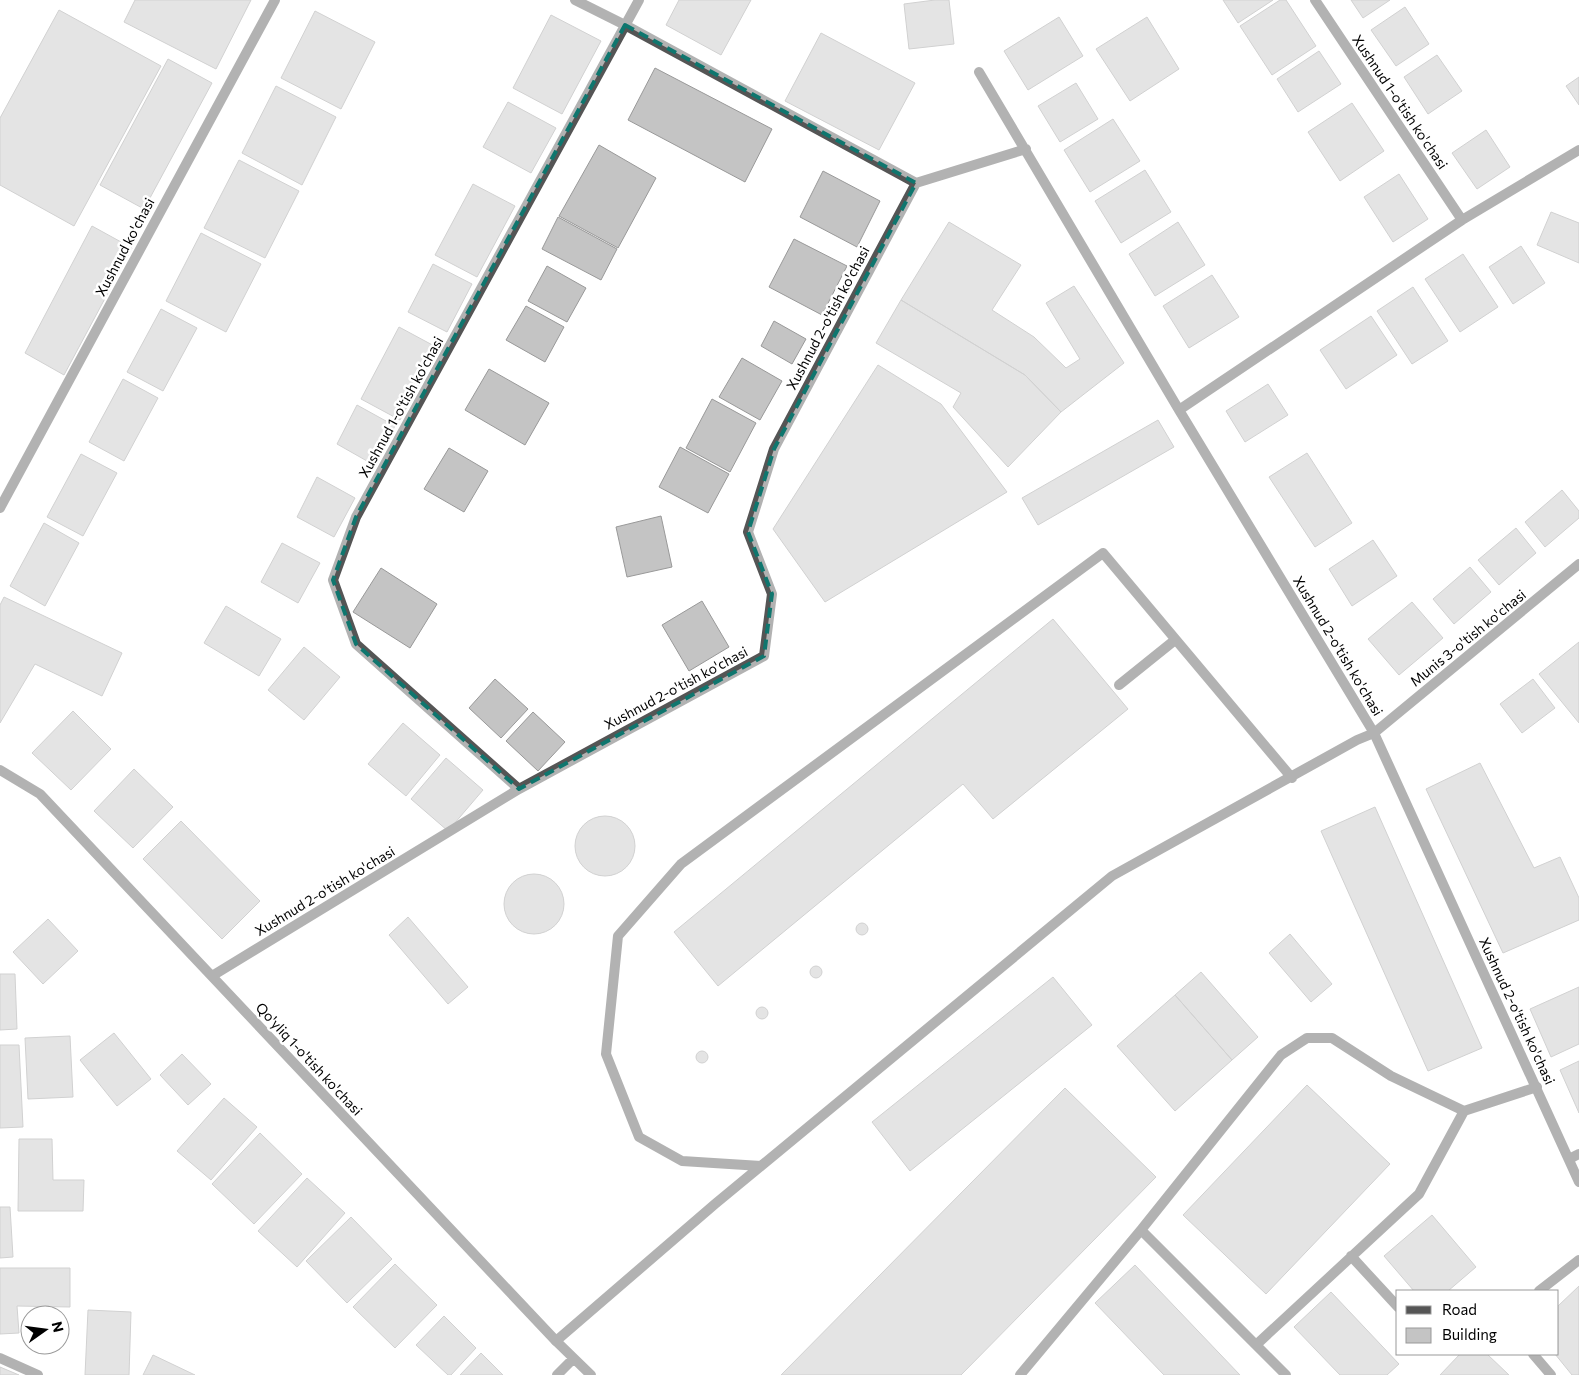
<svg xmlns="http://www.w3.org/2000/svg" width="1579" height="1375" viewBox="0 0 1579 1375" font-family="Commissioner,sans-serif">
  <style>
    .building { fill: #c4c4c4; stroke: #999 }
    .lines { fill: none; stroke-linecap: round; stroke-linejoin: round }
    .lane { stroke: #555; stroke-width: 10 }
    .street { stroke: #555; stroke-width: 10 }
    .marked { fill: none; stroke: #0f766e; stroke-width: 4; stroke-dasharray: 10 6; stroke-linejoin: round }
    .labels { text-anchor: middle; stroke-width: 5; stroke-linejoin: round; paint-order: stroke }
    .street-label { font-size: 14px; fill: #000; stroke: #fff }
  </style>
  <rect width="100%" height="100%" fill="#fff"/>
  <!-- building -->
  <path class="building" d="M 135,0 L 251,0 L 216,69 L 124,22 Z
    M 679,0 L 751,0 L 721,55 L 666,25 Z
    M 935,0 L 949,0 L 954,44 L 909,49 L 904,4 Z
    M 1223,0 L 1273,0 L 1238,23 Z
    M 1280,0 L 1286,0 L 1316,46 L 1272,75 L 1240,26 Z
    M 1351,0 L 1390,0 L 1363,18 Z
    M 1405,7 L 1429,44 L 1396,66 L 1371,30 Z
    M 59,10 L 161,66 L 74,226 L 0,185 L 0,118 Z
    M 315,11 L 375,42 L 341,109 L 281,78 Z
    M 551,15 L 601,41 L 562,114 L 513,88 Z
    M 1059,17 L 1083,56 L 1028,90 L 1004,51 Z
    M 1147,17 L 1179,69 L 1130,101 L 1096,49 Z
    M 821,33 L 915,83 L 879,150 L 785,101 Z
    M 1319,51 L 1341,84 L 1298,112 L 1277,79 Z
    M 1437,55 L 1462,91 L 1428,114 L 1404,77 Z
    M 168,59 L 212,83 L 144,209 L 100,185 Z
    M 655,68 L 772,129 L 745,182 L 628,120 Z
    M 1579,77 L 1579,105 L 1566,86 Z
    M 1076,83 L 1098,119 L 1060,142 L 1038,106 Z
    M 276,86 L 336,117 L 302,185 L 242,153 Z
    M 508,102 L 556,128 L 531,173 L 483,147 Z
    M 1352,103 L 1384,151 L 1340,181 L 1308,132 Z
    M 1113,119 L 1140,161 L 1090,192 L 1064,150 Z
    M 1486,130 L 1510,167 L 1477,189 L 1452,153 Z
    M 599,145 L 656,178 L 618,248 L 559,216 Z
    M 239,160 L 299,191 L 265,258 L 204,228 Z
    M 1145,170 L 1171,212 L 1121,243 L 1095,201 Z
    M 823,171 L 880,201 L 857,247 L 800,217 Z
    M 1399,174 L 1428,219 L 1393,242 L 1364,197 Z
    M 473,184 L 515,206 L 477,277 L 435,255 Z
    M 1551,212 L 1579,223 L 1579,263 L 1537,245 Z
    M 558,217 L 617,249 L 601,280 L 542,249 Z
    M 949,222 L 1021,265 L 992,310 L 1034,337 L 1066,368 L 1080,359 L 1046,303 L 1074,286 L 1124,363 L 1061,412 L 1025,375 L 901,300 Z
    M 1178,222 L 1205,265 L 1155,296 L 1129,254 Z
    M 92,226 L 132,248 L 64,375 L 25,353 Z
    M 201,233 L 261,264 L 226,332 L 166,301 Z
    M 794,239 L 847,266 L 822,315 L 769,287 Z
    M 1521,246 L 1545,283 L 1513,304 L 1489,267 Z
    M 1463,254 L 1498,307 L 1460,332 L 1425,279 Z
    M 433,264 L 472,284 L 447,332 L 408,312 Z
    M 547,266 L 586,288 L 567,322 L 528,301 Z
    M 1212,275 L 1239,317 L 1189,348 L 1163,306 Z
    M 1413,287 L 1448,341 L 1412,364 L 1377,311 Z
    M 901,300 L 1025,375 L 1061,412 L 1008,467 L 953,407 L 961,393 L 876,343 Z
    M 526,306 L 564,327 L 545,362 L 506,340 Z
    M 161,309 L 197,328 L 163,391 L 127,372 Z
    M 1371,316 L 1397,355 L 1346,389 L 1320,350 Z
    M 774,321 L 806,339 L 792,364 L 761,346 Z
    M 399,327 L 438,348 L 400,420 L 361,399 Z
    M 742,358 L 782,381 L 760,420 L 719,397 Z
    M 878,365 L 941,404 L 1007,492 L 825,602 L 773,529 Z
    M 489,369 L 549,403 L 525,445 L 465,410 Z
    M 123,379 L 158,398 L 124,461 L 89,442 Z
    M 1268,384 L 1288,415 L 1245,442 L 1226,411 Z
    M 712,399 L 756,423 L 730,472 L 686,448 Z
    M 357,405 L 395,426 L 374,465 L 337,444 Z
    M 1158,420 L 1174,447 L 1038,525 L 1022,498 Z
    M 680,447 L 729,474 L 708,513 L 659,487 Z
    M 449,448 L 488,471 L 464,512 L 424,489 Z
    M 1307,453 L 1352,523 L 1315,547 L 1269,477 Z
    M 81,454 L 117,473 L 83,536 L 47,517 Z
    M 317,477 L 355,498 L 334,537 L 297,517 Z
    M 1562,490 L 1579,511 L 1579,518 L 1545,547 L 1525,522 Z
    M 661,516 L 672,567 L 627,577 L 616,527 Z
    M 44,523 L 79,543 L 45,606 L 10,586 Z
    M 1516,528 L 1536,553 L 1499,585 L 1478,560 Z
    M 1373,540 L 1397,576 L 1352,606 L 1329,569 Z
    M 282,543 L 320,563 L 298,603 L 261,582 Z
    M 1470,567 L 1491,592 L 1454,624 L 1433,599 Z
    M 381,568 L 437,604 L 410,648 L 353,612 Z
    M 4,597 L 122,653 L 102,696 L 35,664 L 0,723 L 0,605 Z
    M 702,601 L 729,647 L 689,671 L 662,625 Z
    M 1412,602 L 1443,638 L 1399,675 L 1368,639 Z
    M 226,606 L 281,639 L 259,676 L 204,643 Z
    M 1053,619 L 1128,709 L 993,819 L 963,784 L 718,986 L 674,932 Z
    M 1579,642 L 1579,723 L 1539,674 Z
    M 304,647 L 340,677 L 304,720 L 268,690 Z
    M 495,679 L 528,709 L 501,738 L 469,708 Z
    M 1533,679 L 1555,708 L 1522,733 L 1500,704 Z
    M 73,711 L 111,749 L 71,790 L 32,753 Z
    M 533,712 L 565,742 L 538,771 L 506,741 Z
    M 403,723 L 440,755 L 406,796 L 368,764 Z
    M 446,758 L 483,790 L 448,831 L 411,799 Z
    M 1480,763 L 1534,868 L 1560,857 L 1579,898 L 1579,920 L 1503,953 L 1426,789 Z
    M 134,769 L 173,807 L 133,848 L 94,811 Z
    M 1375,807 L 1482,1048 L 1428,1071 L 1321,831 Z
    M575 846a30 30 0 1 1 60 0a30 30 0 1 1-60 0Z
    M 181,821 L 260,901 L 222,939 L 143,859 Z
    M504 904a30 30 0 1 1 60 0a30 30 0 1 1-60 0Z
    M 408,917 L 468,987 L 448,1004 L 389,935 Z
    M 48,919 L 78,951 L 43,984 L 13,952 Z
    M856 929a6 6 0 1 1 12 0a6 6 0 1 1-12 0Z
    M 1290,934 L 1332,984 L 1311,1002 L 1269,953 Z
    M810 972a6 6 0 1 1 12 0a6 6 0 1 1-12 0Z
    M 1201,972 L 1258,1037 L 1232,1060 L 1175,995 Z
    M 0,974 L 15,974 L 17,1029 L 0,1030 Z
    M 1053,977 L 1092,1025 L 910,1171 L 872,1122 Z
    M 1579,987 L 1579,1044 L 1551,1057 L 1530,1009 Z
    M 1175,995 L 1232,1060 L 1175,1111 L 1117,1046 Z
    M756 1013a6 6 0 1 1 12 0a6 6 0 1 1-12 0Z
    M 114,1033 L 151,1079 L 117,1106 L 80,1060 Z
    M 70,1036 L 73,1097 L 28,1099 L 25,1038 Z
    M 0,1045 L 19,1045 L 23,1127 L 0,1128 Z
    M696 1057a6 6 0 1 1 12 0a6 6 0 1 1-12 0Z
    M 182,1054 L 211,1084 L 188,1105 L 160,1075 Z
    M 1579,1061 L 1579,1113 L 1560,1070 Z
    M 1307,1085 L 1390,1164 L 1266,1294 L 1183,1215 Z
    M 1065,1088 L 1156,1177 L 961,1375 L 781,1375 Z
    M 224,1098 L 257,1127 L 211,1180 L 177,1151 Z
    M 260,1133 L 302,1174 L 254,1224 L 212,1184 Z
    M 19,1139 L 52,1139 L 53,1180 L 84,1180 L 83,1211 L 18,1211 Z
    M 307,1178 L 345,1213 L 297,1267 L 258,1231 Z
    M 0,1207 L 10,1207 L 13,1257 L 0,1258 Z
    M 1432,1215 L 1476,1267 L 1448,1291 L 1414,1291 L 1384,1256 Z
    M 351,1217 L 392,1259 L 347,1303 L 306,1261 Z
    M 395,1264 L 437,1305 L 395,1348 L 353,1307 Z
    M 1135,1265 L 1240,1375 L 1164,1375 L 1095,1303 Z
    M 0,1268 L 70,1268 L 70,1307 L 17,1306 L 19,1333 L 0,1334 Z
    M 1579,1286 L 1579,1375 L 1572,1375 L 1555,1354 L 1558,1354 L 1558,1306 Z
    M 1331,1292 L 1399,1364 L 1387,1375 L 1340,1375 L 1294,1327 Z
    M 88,1310 L 131,1312 L 129,1375 L 85,1375 Z
    M 444,1316 L 476,1348 L 451,1375 L 448,1375 L 416,1345 Z
    M 481,1353 L 503,1375 L 460,1375 Z
    M 1460,1354 L 1487,1354 L 1509,1375 L 1440,1375 Z
    M 153,1355 L 195,1375 L 143,1375 Z
    M 0,1367 L 19,1375 L 0,1375 Z"/>
  <g class="lines">
    <!-- lane -->
    <path class="lane" d="M 1119,685 L 1175,640
      M 761,1166 L 682,1161 L 639,1137 L 606,1054 L 618,936 L 681,864 L 1103,553 L 1292,778
      M 1141,1230 L 1256,1345 L 1419,1194 L 1464,1111
      M 1351,1256 L 1398,1307
      M 1539,1291 L 1579,1260
      M 556,1341 L 715,1204 L 1112,876 L 1357,740 L 1374,733
      M 1256,1345 L 1286,1375
      M 1533,1354 L 1551,1375
      M 1020,1375 L 1141,1230 L 1281,1055 L 1307,1038 L 1332,1038 L 1391,1076 L 1464,1111 L 1537,1087"/>
    <!-- street -->
    <path class="street" d="M 575,0 L 625,25 L 916,183
      M 1315,0 L 1462,220
      M 979,72 L 1179,410 L 1374,733 L 1579,1182
      M 1179,410 L 1462,220 L 1579,150
      M 0,508 L 275,0
      M 1374,733 L 1579,564
      M 0,770 L 40,794 L 556,1341 L 591,1375
      M 519,789 L 356,644 L 333,580 L 356,517 L 639,0
      M 212,976 L 519,789 L 764,656 L 772,594 L 748,532 L 774,449 L 916,183 L 1026,149
      M 1569,1159 L 1579,1154
      M 0,1358 L 38,1375
      M 557,1375 L 573,1359"/>
  </g>
  <!-- marked area -->
  <path d="M0 0H1579V1375H0ZM 625,25 L 916,183 L 774,449 L 748,532 L 772,594 L 764,656 L 519,789 L 356,644 L 333,580 L 356,517 Z" fill="#fff" fill-opacity=".55" fill-rule="evenodd"/>
  <path class="marked" d="M 625,25 L 916,183 L 774,449 L 748,532 L 772,594 L 764,656 L 519,789 L 356,644 L 333,580 L 356,517 Z"/>
  <g class="labels">
    <!-- street labels -->
    <g class="street-label">
      <text transform="translate(1400 102) rotate(56)" y="5">Xushnud 1-o'tish ko'chasi</text>
      <text transform="translate(125 247) rotate(-62)" y="5">Xushnud ko'chasi</text>
      <text transform="translate(828 318) rotate(-62)" y="5">Xushnud 2-o'tish ko'chasi</text>
      <text transform="translate(401 407) rotate(-61)" y="5">Xushnud 1-o'tish ko'chasi</text>
      <text transform="translate(1468 638) rotate(-39)" y="5">Munis 3-o'tish ko'chasi</text>
      <text transform="translate(1338 646) rotate(59)" y="5">Xushnud 2-o'tish ko'chasi</text>
      <text transform="translate(676 688) rotate(-28)" y="5">Xushnud 2-o'tish ko'chasi</text>
      <text transform="translate(325 891) rotate(-31)" y="5">Xushnud 2-o'tish ko'chasi</text>
      <text transform="translate(1517 1011) rotate(65)" y="5">Xushnud 2-o'tish ko'chasi</text>
      <text transform="translate(309 1059) rotate(47)" y="5">Qo'yliq 1-o'tish ko'chasi</text>
    </g>
  </g>
  <!-- legend -->
  <rect x="1396" y="1290" width="162" height="65" fill="#ffffff" stroke="#999999"/>
  <rect x="1406" y="1306" width="25" height="8" fill="#555555" stroke="#999999"/>
  <text x="1442" y="1315" font-size="15" fill="#000000">Road</text>
  <rect x="1406" y="1328" width="25" height="15" fill="#c4c4c4" stroke="#999999"/>
  <text x="1442" y="1340" font-size="15" fill="#000000">Building</text>
  <!-- north arrow -->
  <g transform="translate(45 1330) rotate(76)"><circle r="24" fill="#ffffff" stroke="#999999"/>
  <path d="M0-4L9 19L0 12L-9 19Z" fill="#000000"/>
  <text y="-8" font-size="14" font-weight="bold" text-anchor="middle" fill="#000000">N</text>
  </g>
</svg>
